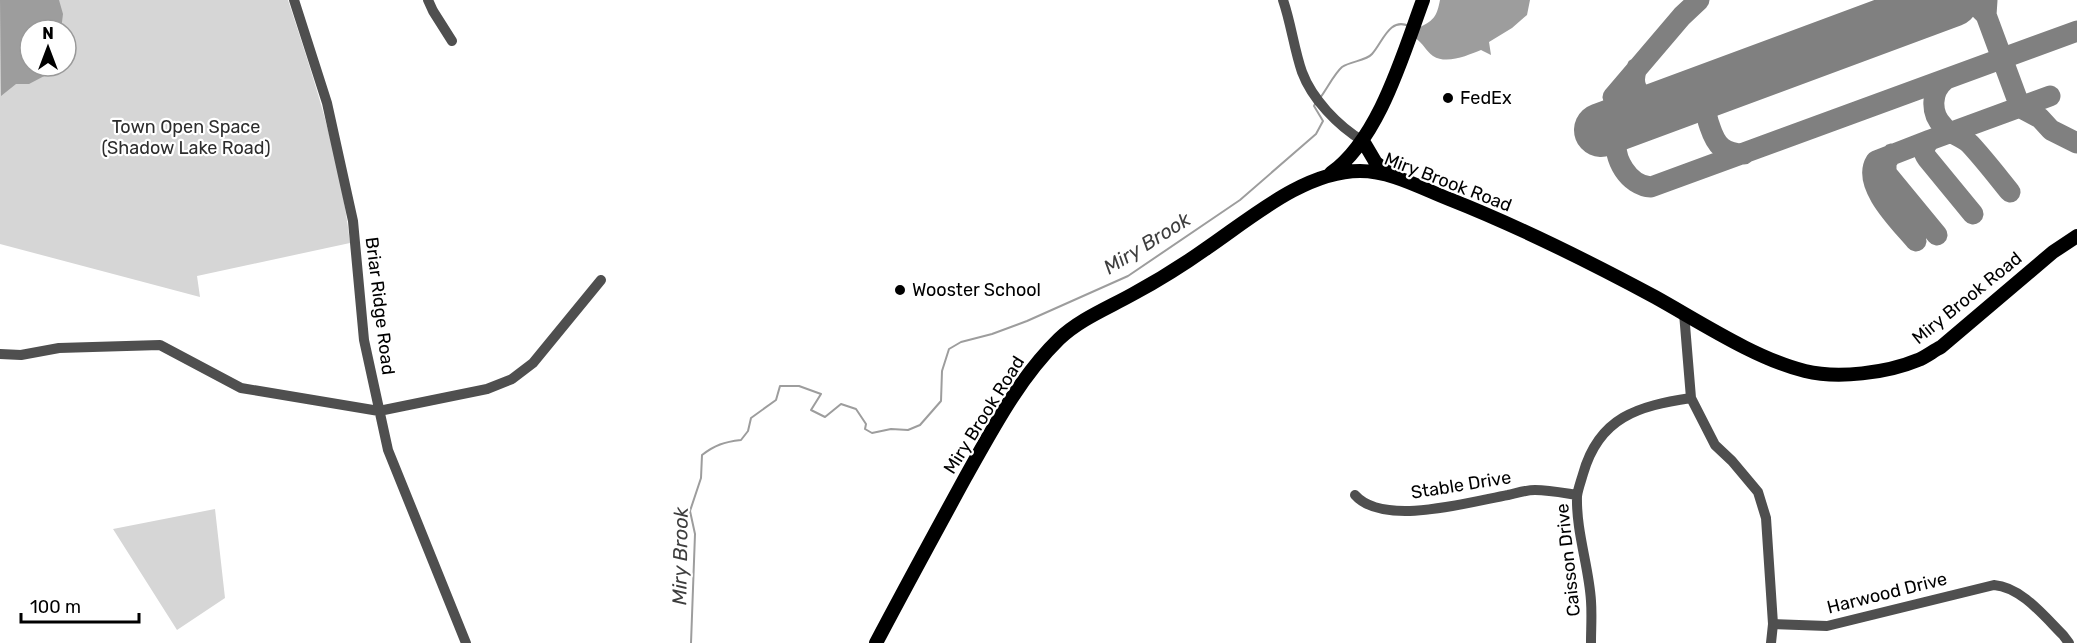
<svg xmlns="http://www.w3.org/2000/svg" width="2077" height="643" viewBox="0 0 2077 643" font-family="Rubik,sans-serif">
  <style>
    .green { fill: #d6d6d6; fill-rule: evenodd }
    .water { fill: #9d9d9d }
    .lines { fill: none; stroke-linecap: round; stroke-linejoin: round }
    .stream { stroke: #9d9d9d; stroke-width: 2 }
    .taxiway { stroke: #808080; stroke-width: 21 }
    .runway { stroke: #808080; stroke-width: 54 }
    .minor { stroke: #4f4f4f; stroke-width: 10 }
    .major { stroke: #000; stroke-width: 14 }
    .poi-dot { fill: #000; stroke: #fff; stroke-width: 2 }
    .labels { text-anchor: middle; stroke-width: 4.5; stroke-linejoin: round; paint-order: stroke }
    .poi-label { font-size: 18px; fill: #000; stroke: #fff; text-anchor: start }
    .park-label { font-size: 18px; fill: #2d2d2d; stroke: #fff }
    .street-label { font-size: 18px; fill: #000; stroke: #fff }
    .water-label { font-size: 20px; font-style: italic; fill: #3e3e3e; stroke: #fff }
  </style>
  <rect width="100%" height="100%" fill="#fff"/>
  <!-- green -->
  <path class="green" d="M 0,0 L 288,0 C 314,79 341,160 350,243 L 197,276 L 200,297 L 0,244 ZM 30,30 L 66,30 L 66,66 L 30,66 Z
    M 215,509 L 225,598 L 177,630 L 113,529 Z"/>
  <!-- water -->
  <path class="water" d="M 0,0 L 59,0 L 63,14 L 61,30 L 30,30 L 30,66 L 53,66 L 50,73 L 29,84 L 16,84 L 1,96 Z
    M 1440,0 L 1530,0 L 1527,15 L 1512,28 L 1489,42 L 1491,55 L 1481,50 C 1468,55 1447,65 1433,56 C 1426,51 1423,43 1415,38 L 1420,27 C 1435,20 1437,15 1440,0 Z"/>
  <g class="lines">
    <!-- stream -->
    <path class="stream" d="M 1320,98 C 1327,89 1334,74 1342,67 C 1351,61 1366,61 1372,54 C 1383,42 1389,17 1409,26
      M 691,643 L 695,534 L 690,511 L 701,478 L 702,455 C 715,445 724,442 741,440 L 748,431 L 751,418 L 776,400 L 780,386 L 799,386 L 821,394 L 811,410 L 825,417 L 841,404 L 856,409 L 866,424 L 865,429 L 872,433 L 891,429 L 908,430 L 920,425 L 941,401 L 942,371 L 949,349 L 961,342 L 992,334 L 1027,321 L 1128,276 L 1240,200 L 1316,134 L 1323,121 L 1314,106 L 1315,104"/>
    <!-- taxiway -->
    <path class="taxiway" d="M 1963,0 L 1976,5 L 1986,15
      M 1987,0 L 1986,15 L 2019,104 L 2023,109 L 2040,118 L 2051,130 L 2077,143
      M 1637,68 C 1626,95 1652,105 1673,103
      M 1945,80 C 1931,91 1930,113 1943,126 C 1949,134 1962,136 1970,144 C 1984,159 1997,176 2010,192
      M 1723,85 C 1717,89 1710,95 1707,103 C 1705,111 1707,119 1710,127 C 1716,145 1723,154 1744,154
      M 1613,97 L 1682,16 L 1699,0
      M 1631,118 C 1625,124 1620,129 1617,138 C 1612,158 1629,186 1651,187 L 2077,31
      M 1892,154 L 1886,162 L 1886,173 L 1937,235
      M 1973,214 L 1927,158 C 1922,151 1925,145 1930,140 L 2050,96
      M 1916,241 C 1901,223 1861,185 1876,161 L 1930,140"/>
    <!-- runway -->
    <path class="runway" d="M 1601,130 L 1952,0"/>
    <!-- minor -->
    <path class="minor" d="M 294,0 L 327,103 L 353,221 L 364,340 L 388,450 L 466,643
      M 428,0 L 433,11 L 452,41
      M 1283,0 C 1291,23 1294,49 1302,72 C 1312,99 1338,126 1363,141
      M 1684,313 L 1691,398 L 1715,445 L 1732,461 L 1758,492 L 1766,518 L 1773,624 L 1827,626 L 1994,585 C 2021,587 2044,616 2063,635 L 2069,643
      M 0,354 L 21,355 L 59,348 L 160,345 L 241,388 L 379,411 L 487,389 L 512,379 L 533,363 L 601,280
      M 1355,495 C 1383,527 1470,502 1508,495 C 1517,493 1526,490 1535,490 C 1549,490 1564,493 1577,495
      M 1591,643 C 1591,629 1592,615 1591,601 C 1589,567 1576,532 1577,496 C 1578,489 1581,481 1583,474 C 1599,417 1638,406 1691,398
      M 1771,643 L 1773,624"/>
    <!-- major -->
    <path class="major" d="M 1363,141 L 1376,163 L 1391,174
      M 1331,173 C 1379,139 1403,54 1423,0
      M 876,643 C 905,588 935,533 965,478 C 992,430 1019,378 1059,339 C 1080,319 1108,308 1133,294 C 1159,280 1183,265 1207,248 C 1251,218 1305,171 1360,171 C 1391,171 1421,188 1449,199 C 1520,227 1588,261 1655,297 C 1700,322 1756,359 1805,371 C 1838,379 1887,373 1918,360 C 1926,357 1933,351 1941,347 L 2053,252 L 2077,236"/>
  </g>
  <!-- markers -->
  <g class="poi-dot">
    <circle cx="1448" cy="98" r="6"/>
    <circle cx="900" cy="290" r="6"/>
  </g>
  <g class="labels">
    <!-- poi labels -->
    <g class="poi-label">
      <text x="1460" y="104">FedEx</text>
      <text x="912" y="296">Wooster School</text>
    </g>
    <!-- park labels -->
    <g class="park-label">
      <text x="186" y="133">Town Open Space<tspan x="186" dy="21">(Shadow Lake Road)</tspan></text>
    </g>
    <!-- street labels -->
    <g class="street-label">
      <text transform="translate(1448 182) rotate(21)" y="6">Miry Brook Road</text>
      <text transform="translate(1967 298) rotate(-39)" y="6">Miry Brook Road</text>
      <text transform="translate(380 306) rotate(83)" y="6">Briar Ridge Road</text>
      <text transform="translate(984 415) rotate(-58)" y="6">Miry Brook Road</text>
      <text transform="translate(1461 485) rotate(-9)" y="6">Stable Drive</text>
      <text transform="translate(1568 560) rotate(-96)" y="6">Caisson Drive</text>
      <text transform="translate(1887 593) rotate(-14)" y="6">Harwood Drive</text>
    </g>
    <!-- water labels -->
    <g class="water-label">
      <text transform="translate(1147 243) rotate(-32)" y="7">Miry Brook</text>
      <text transform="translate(680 556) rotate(-89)" y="7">Miry Brook</text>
    </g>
  </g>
  <!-- north arrow -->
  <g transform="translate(48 48)"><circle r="28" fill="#ffffff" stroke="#999999" stroke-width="1.5"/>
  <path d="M0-4.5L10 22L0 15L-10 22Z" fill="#000000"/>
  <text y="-9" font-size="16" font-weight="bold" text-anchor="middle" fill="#000000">N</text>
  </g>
  <!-- scale -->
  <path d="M21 613v9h118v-9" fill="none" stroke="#000000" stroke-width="3"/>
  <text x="30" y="613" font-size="18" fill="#000000" stroke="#ffffff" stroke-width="4.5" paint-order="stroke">100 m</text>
</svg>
